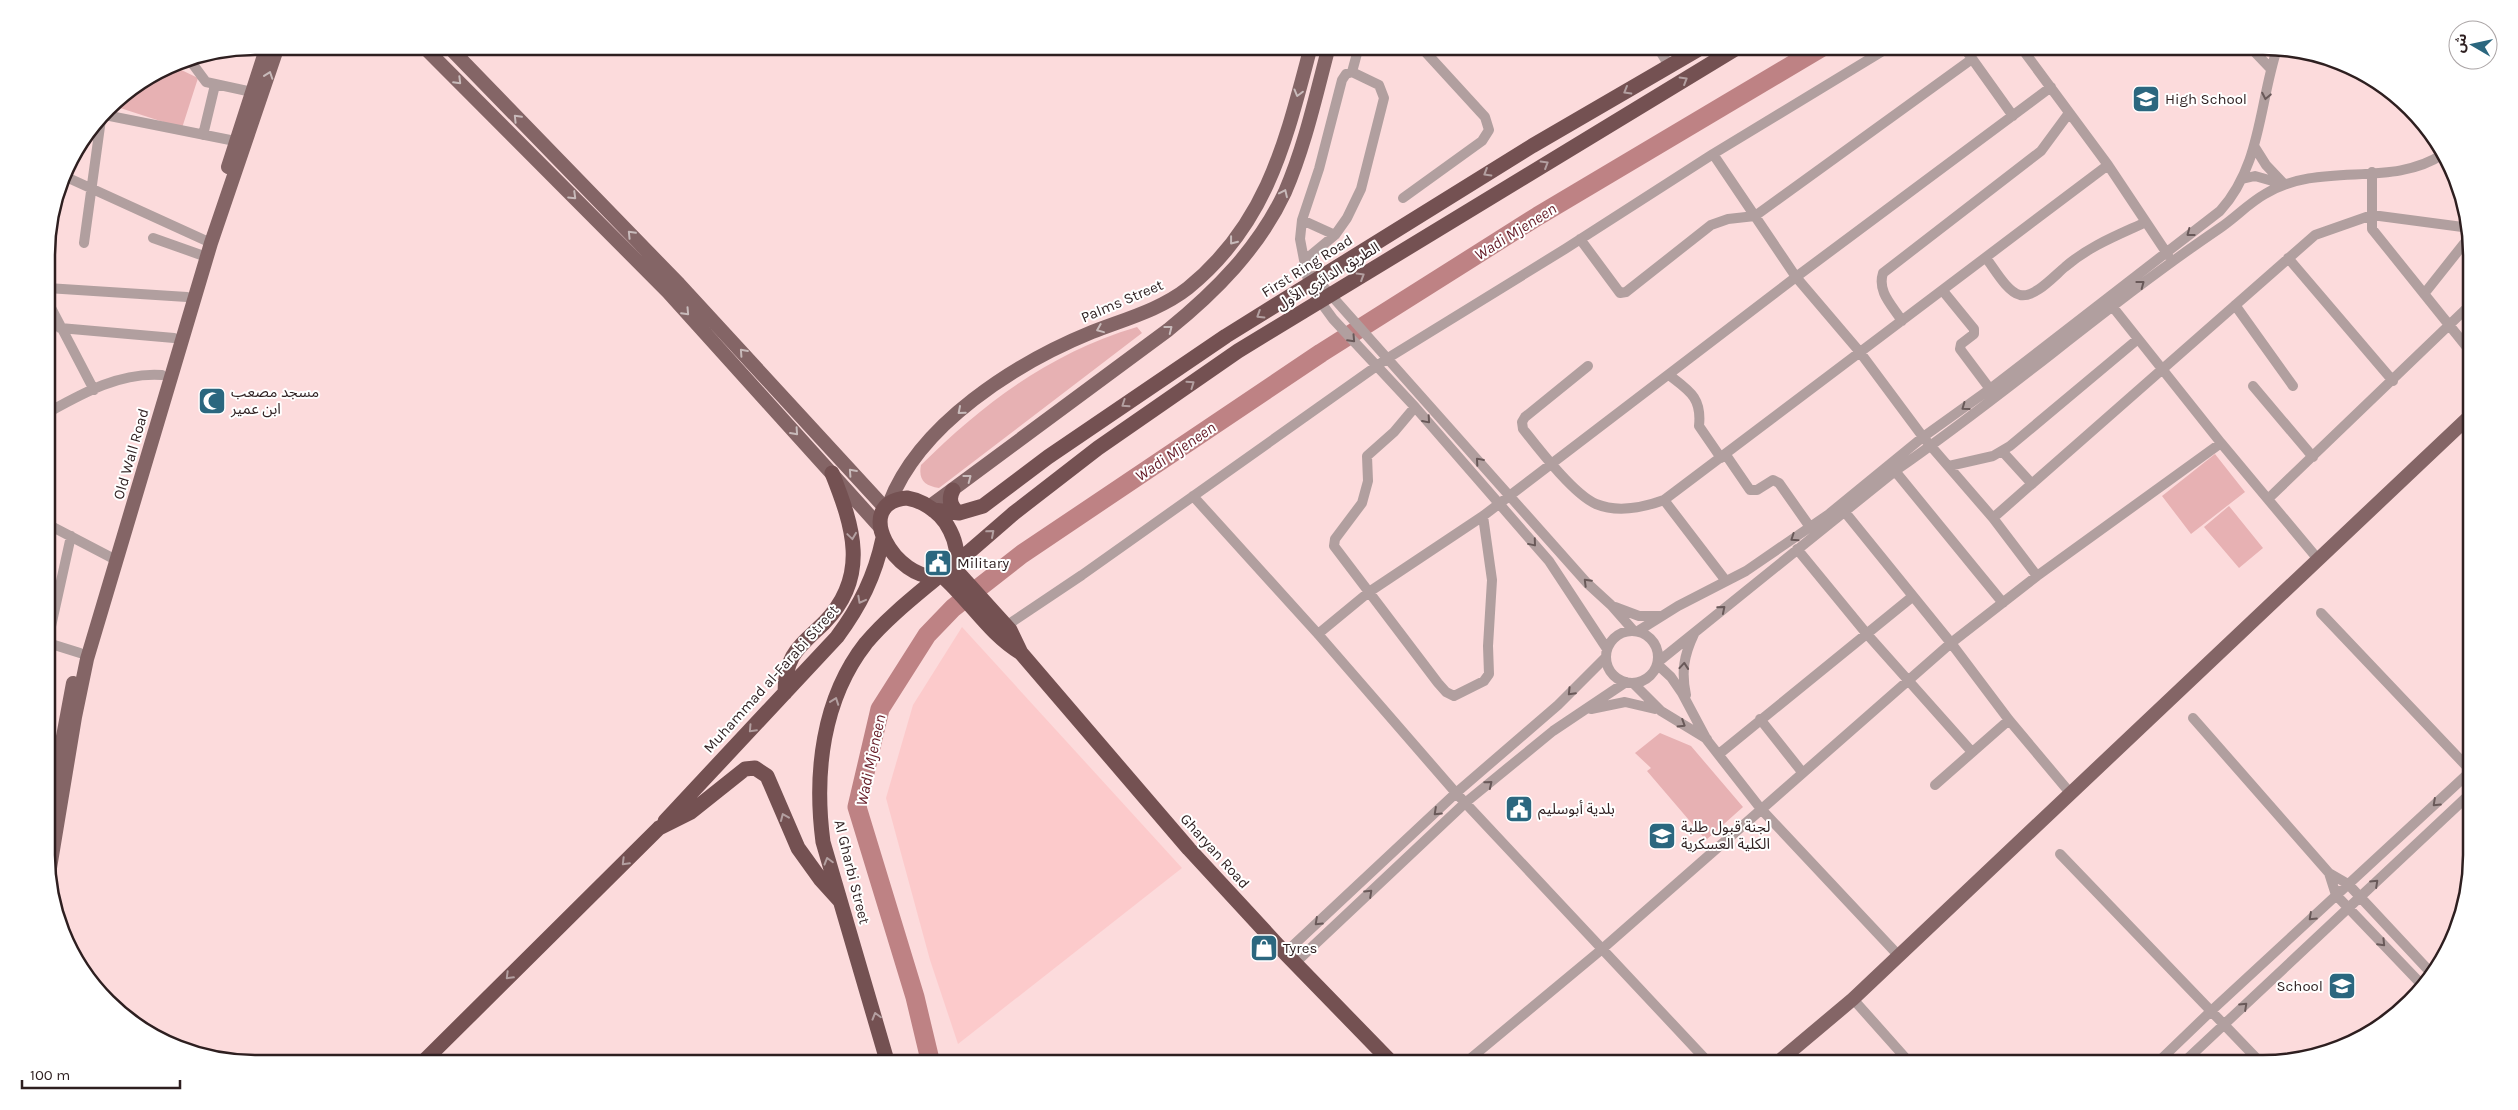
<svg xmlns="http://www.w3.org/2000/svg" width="2518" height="1110" viewBox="0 0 2518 1110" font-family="Karla,'Noto Sans Arabic',sans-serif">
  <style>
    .built { fill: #fccacb }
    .green { fill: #e7b1b3 }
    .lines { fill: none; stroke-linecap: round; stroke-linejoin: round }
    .river { stroke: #be8284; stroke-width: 19 }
    .minor { stroke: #b19f9f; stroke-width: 10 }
    .major { stroke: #846566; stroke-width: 14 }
    .highway { stroke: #745152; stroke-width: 15 }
    .oneway { stroke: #c8baba }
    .oneway2 { stroke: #b39fa0 }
    .oneway3 { stroke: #695959 }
    .labels { text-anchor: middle; stroke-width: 4; stroke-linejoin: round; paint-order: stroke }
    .poi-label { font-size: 15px; fill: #2e1f20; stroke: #fff; text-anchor: start }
    .street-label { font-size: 15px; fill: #2e1f20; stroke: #fff }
    .water-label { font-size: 16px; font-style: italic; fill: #661c27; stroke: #fff }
    .rim { fill: none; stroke: #2e1f20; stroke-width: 2.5 }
  </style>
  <rect width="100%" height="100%" fill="#fcdbdc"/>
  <!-- built -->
  <path class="built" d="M 962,627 L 1182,868 L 958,1044 L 930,960 L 886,798 L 913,705 Z"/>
  <!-- green -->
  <path class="green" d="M 171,65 L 198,78 L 182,128 L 117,107 L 121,96 Z
    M 1137,327 L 1142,333 L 939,488 C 925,486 918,480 921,465 C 985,402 1050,353 1137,327 Z
    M 2215,454 L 2245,492 L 2191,534 L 2162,496 Z
    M 2229,506 L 2263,548 L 2239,568 L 2204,527 Z
    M 1660,733 L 1691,746 L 1743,807 L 1706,840 L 1647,771 L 1651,768 L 1635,753 Z"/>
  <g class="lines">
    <!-- river -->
    <path class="river" d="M 931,1064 L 915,997 L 857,807 L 880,709 L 927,635 L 953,608 L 1022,554 L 1321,353 L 1538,216 L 1824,46"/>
    <!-- minor -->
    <path class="minor" d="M 1657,46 L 1670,67
      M 1963,46 L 2013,116
      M 2020,46 L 2108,165 L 2168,255
      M 2249,46 L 2270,68
      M 189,59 L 206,82 L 252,92
      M 1352,72 L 1359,46
      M 105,115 L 235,141
      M 203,135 L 215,85
      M 2254,146 L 2266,165 L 2284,184
      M 1713,154 L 1796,277 L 1859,351 L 1923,437 L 1993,518 L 2315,235 L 2372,215 L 2470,228
      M 2372,172 L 2372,229 L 2470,351
      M 64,176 L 211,243
      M 2242,179 L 2255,176 L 2283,184
      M 1403,198 L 1482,141 L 1489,130 L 1485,117 L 1420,46
      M 1302,220 L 1335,235
      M 153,238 L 201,255
      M 1580,239 L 1620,293 L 1626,292 L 1711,225 L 1728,219 L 1755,216 L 1972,59
      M 84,243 L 101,119
      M 1986,258 C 1994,268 2007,292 2020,295 C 2035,298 2054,276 2065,267 C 2089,246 2118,235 2146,222
      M 2288,258 L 2393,381
      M 1305,260 L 1335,235 L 1347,218 L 1361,189 L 1384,98 L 1379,85 L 1352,72 L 1346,74 L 1342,80 L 1319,169 L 1302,220 L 1300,239 L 1309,286 L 1333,319 L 1415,407 L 1549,561 L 1607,649
      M 1314,276 L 1587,583 L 1611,605 L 1633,630
      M 47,288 L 187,297
      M 1943,291 L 1974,329 L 1974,334 L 1961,344 L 1960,349 L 1990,389
      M 2424,294 L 2470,236
      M 47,300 L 94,390
      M 2108,301 L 2221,443 L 2317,558
      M 2235,305 L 2293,386
      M 1902,321 C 1892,305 1877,292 1883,273 L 2041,151 L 2069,113
      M 60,328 L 174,338
      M 1588,366 L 1525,417 L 1522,422 L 1523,429 C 1538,448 1574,495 1596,504 C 1618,513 1642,508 1664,500 L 2108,165
      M 1669,375 C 1690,391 1702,398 1699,426 L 1721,458
      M 2253,386 L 2313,457
      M 47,399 L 53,410
      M 1415,407 L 1394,432 L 1367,456 L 1368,481 L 1362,503 L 1335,539 L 1334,546 L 1438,683 L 1446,692 L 1454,696 L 1484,681 L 1489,674 L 1488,646 L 1492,580 L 1483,516
      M 47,413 C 83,393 120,372 162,375
      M 2002,451 L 2032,484
      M 1726,455 L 1750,490 L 1757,490 L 1773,480 L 1779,483 L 1810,527
      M 1949,466 L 1993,456 L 2010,446 L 2138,339
      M 1895,471 L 2003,603
      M 1193,496 L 1318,634 L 1456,793 L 1709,1063
      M 2269,498 L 2470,305
      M 1664,500 L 1726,581
      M 1840,506 L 1951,643 L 2009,720 L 2071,794
      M 1993,518 L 2037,576
      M 47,524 L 116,560
      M 1797,549 L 1866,633 L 1972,752
      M 1615,607 L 1639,616 L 1661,616
      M 2321,613 L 2472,772
      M 1006,626 L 1082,575 L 1388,358 L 1565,249 L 1713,154 L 1891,46
      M1606 657a26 26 0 1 1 52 0a26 26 0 1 1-52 0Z
      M 1638,631 L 1678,606 L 1746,571 L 1829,514 L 1923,437 L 1990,389 L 2220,211 C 2261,166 2259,104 2277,49
      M 1318,634 L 1369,592 L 1483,516 L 1796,277 L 2051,87
      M 48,640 L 71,536
      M 48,643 L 80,653
      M 1658,662 L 1895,471 C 2007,394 2108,304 2220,228 C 2236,217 2249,203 2265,194 C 2321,160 2391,189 2443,154
      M 1657,664 L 1671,677 L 1682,693 L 1707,740 L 1761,809 L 1899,956
      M 1633,683 L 1661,711 L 1707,739
      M 1686,695 C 1681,672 1684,655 1694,634
      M 1591,709 L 1625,702 L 1655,709
      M 2193,718 L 2329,873 L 2348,884 L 2433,975
      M 1760,719 L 1802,772
      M 48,744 L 59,752
      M 1719,754 L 1912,597
      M 1935,785 L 2009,720
      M 2060,854 L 2261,1063
      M 2329,873 L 2336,895 L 2424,987
      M 1285,953 L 1456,793 L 1558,705 L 1605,658
      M 1295,963 L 1465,803 L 1553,731 L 1626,682
      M 1853,999 L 1910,1063
      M 1465,1063 L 1601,950 L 1951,643 L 2037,576 L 2221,443
      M 2157,1063 L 2210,1012 L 2472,770
      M 2183,1063 L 2472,792"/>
    <!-- major -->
    <path class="major" d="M 423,46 L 668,292 L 879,526
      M 448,46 L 679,284 L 885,508
      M 228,167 L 267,46
      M 889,504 C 919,424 1016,363 1092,332 C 1125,319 1160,310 1188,288 C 1268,223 1286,140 1311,46
      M 929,507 L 1168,330 C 1215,292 1259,248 1285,192 C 1305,146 1316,95 1329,46
      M 48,817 L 73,683
      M 48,880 L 75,717 L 87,659 L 211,243 L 278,46
      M 1777,1063 L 1853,999 L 2471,415"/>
    <!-- highway -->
    <path class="highway" d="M 953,490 C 948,499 950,507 959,513
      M 907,498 C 919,500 931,507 940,516 C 954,530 970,571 938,576 C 897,582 849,503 907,498 Z
      M 933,510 L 959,513 L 983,506 L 1048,457 L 1226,336 L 1532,146 L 1704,46
      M 954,565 L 1014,513 L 1098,448 L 1238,351 L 1740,46
      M 953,567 L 1010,630 L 1021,653
      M 941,575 C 969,599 989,634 1021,653 L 1189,849 L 1285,953 L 1393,1064
      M 785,693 C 785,655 798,648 824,623 C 870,576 853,526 832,473
      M 665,821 L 837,637 C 860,606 875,576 883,538
      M 421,1064 L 659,828 L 691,812 L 745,769 L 755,768 L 767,776 L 798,848 L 821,880 L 840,901
      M 888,1064 L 823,842 C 814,774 822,699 866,643 C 887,618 914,597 939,576"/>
  </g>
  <!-- one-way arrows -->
  <defs><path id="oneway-chevron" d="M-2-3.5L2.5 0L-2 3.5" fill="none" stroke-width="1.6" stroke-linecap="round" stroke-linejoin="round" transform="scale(1.25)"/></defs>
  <g class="oneway">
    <use href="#oneway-chevron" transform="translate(269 75) rotate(-71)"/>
    <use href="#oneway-chevron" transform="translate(458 81) rotate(45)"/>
    <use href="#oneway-chevron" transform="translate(1298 93) rotate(105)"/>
    <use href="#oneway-chevron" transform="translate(517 118) rotate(-134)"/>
    <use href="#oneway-chevron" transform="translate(1284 193) rotate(-65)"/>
    <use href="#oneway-chevron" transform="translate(573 196) rotate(44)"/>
    <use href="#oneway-chevron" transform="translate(631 234) rotate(-134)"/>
    <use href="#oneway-chevron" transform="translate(1233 241) rotate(128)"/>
    <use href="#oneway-chevron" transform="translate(686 312) rotate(47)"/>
    <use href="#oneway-chevron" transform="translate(1100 329) rotate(158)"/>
    <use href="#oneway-chevron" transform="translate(1169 329) rotate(-38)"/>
    <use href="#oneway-chevron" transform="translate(743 352) rotate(-132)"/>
    <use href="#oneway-chevron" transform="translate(961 411) rotate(139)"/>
    <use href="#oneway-chevron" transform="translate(795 432) rotate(48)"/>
    <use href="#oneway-chevron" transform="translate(852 472) rotate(-132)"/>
    <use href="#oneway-chevron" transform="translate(968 478) rotate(-37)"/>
  </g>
  <g class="oneway2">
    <use href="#oneway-chevron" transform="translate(1684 80) rotate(-31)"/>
    <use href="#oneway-chevron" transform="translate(1627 91) rotate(150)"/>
    <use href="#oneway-chevron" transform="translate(1545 164) rotate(-31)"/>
    <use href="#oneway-chevron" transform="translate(1487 173) rotate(149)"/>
    <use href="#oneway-chevron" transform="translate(1361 276) rotate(-31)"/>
    <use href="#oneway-chevron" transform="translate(1260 315) rotate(148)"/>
    <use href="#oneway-chevron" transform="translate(1191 384) rotate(-35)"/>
    <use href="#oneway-chevron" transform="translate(1125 404) rotate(146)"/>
    <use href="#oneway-chevron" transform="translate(991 533) rotate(-41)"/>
    <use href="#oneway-chevron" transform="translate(852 536) rotate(82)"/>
    <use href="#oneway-chevron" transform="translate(861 600) rotate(118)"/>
    <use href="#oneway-chevron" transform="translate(835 701) rotate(-70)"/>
    <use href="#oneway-chevron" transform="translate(752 729) rotate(133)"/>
    <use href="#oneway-chevron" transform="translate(784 817) rotate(-113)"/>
    <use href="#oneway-chevron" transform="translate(828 861) rotate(-106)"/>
    <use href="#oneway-chevron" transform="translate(625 862) rotate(135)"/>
    <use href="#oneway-chevron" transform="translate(509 976) rotate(135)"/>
    <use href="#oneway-chevron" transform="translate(876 1016) rotate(-106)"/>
  </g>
  <g class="oneway3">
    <use href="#oneway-chevron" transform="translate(2266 96) rotate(101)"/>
    <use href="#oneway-chevron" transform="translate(2190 233) rotate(143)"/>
    <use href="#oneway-chevron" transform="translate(2141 284) rotate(-37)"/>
    <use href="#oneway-chevron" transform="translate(1352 339) rotate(47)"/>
    <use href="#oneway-chevron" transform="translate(1965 407) rotate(144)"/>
    <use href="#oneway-chevron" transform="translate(1427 420) rotate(49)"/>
    <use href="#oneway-chevron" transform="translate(1479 461) rotate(-131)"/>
    <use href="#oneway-chevron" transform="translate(1794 538) rotate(146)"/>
    <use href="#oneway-chevron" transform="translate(1533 543) rotate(50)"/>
    <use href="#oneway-chevron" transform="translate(1587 582) rotate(-135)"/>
    <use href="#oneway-chevron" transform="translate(1722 609) rotate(-40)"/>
    <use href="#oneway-chevron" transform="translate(1684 666) rotate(-85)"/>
    <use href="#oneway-chevron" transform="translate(1571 692) rotate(134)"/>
    <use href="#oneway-chevron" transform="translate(1682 724) rotate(32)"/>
    <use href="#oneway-chevron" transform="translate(1489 784) rotate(-39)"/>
    <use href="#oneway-chevron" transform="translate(2436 803) rotate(137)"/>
    <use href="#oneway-chevron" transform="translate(1437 812) rotate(137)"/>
    <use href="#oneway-chevron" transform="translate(2375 883) rotate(-43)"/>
    <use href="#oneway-chevron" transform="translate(1369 893) rotate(-43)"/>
    <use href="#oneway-chevron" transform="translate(2312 917) rotate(137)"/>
    <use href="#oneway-chevron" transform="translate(1318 922) rotate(137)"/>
    <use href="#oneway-chevron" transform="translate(2382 943) rotate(46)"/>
    <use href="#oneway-chevron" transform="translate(2244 1006) rotate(-43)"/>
  </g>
  <!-- icons -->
  <defs>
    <g id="school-square" transform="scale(1.4375)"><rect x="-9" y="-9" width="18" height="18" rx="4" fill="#2b677f" stroke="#fff"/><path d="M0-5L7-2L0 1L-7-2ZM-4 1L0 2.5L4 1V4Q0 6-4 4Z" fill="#fff"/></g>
    <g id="mosque-square" transform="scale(1.4375)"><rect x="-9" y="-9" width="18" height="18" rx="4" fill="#2b677f" stroke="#fff"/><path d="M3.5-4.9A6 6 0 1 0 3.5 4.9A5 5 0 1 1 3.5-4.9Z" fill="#fff"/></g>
    <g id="civic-square" transform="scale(1.4375)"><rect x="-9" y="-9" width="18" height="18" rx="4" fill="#2b677f" stroke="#fff"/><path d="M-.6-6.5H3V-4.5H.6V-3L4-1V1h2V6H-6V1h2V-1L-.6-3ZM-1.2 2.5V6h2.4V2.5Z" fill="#fff"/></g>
    <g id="university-square" transform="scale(1.4375)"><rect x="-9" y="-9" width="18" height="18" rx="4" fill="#2b677f" stroke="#fff"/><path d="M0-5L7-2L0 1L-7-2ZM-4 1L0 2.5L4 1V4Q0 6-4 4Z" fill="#fff"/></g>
    <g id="shop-square" transform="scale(1.4375)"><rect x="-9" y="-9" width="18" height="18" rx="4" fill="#2b677f" stroke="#fff"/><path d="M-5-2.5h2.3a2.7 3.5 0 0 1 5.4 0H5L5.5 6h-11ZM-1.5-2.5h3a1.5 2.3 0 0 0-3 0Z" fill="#fff"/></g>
  </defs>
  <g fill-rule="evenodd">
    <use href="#school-square" x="2146" y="99"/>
    <use href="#mosque-square" x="212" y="401"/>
    <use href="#civic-square" x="938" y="563"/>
    <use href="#civic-square" x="1519" y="809"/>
    <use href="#university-square" x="1662" y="836"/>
    <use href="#shop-square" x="1264" y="948"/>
    <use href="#school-square" x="2342" y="986"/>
  </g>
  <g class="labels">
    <!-- poi labels -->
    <g class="poi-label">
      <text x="2165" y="104">High School</text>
      <text x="231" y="397">مسجد مصعب<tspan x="231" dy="17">ابن عمير</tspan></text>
      <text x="957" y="568">Military</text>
      <text x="1538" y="814">بلدية أبوسليم</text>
      <text x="1681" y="832">لجنة قبول طلبة<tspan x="1681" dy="17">الكلية العسكرية</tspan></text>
      <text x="1283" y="953">Tyres</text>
      <text x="2323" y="991" text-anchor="end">School</text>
    </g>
    <!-- street labels -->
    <g class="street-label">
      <text transform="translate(1307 266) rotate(-32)" y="5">First Ring Road</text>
      <text transform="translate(1328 276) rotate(-31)" y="5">الطريق الدائري الأول</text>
      <text transform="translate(1122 301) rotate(-23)" y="5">Palms Street</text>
      <text transform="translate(131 454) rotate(-74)" y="5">Old Wall Road</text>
      <text transform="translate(771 679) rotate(-48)" y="5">Muhammad al-Farabi Street</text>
      <text transform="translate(1215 851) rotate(48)" y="5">Gharyan Road</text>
      <text transform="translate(852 872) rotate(76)" y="5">Al Gharbi Street</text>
    </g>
    <!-- water labels -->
    <g class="water-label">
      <text transform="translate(1515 231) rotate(-32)" y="6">Wadi Mjeneen</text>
      <text transform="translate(1175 451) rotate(-34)" y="6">Wadi Mjeneen</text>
      <text transform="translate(870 760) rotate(-78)" y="6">Wadi Mjeneen</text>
    </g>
  </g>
  <!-- crop -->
  <path d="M0 0H2518V1110H0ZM255 55H2263A200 200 0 0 1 2463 255V855A200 200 0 0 1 2263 1055H255A200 200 0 0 1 55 855V255A200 200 0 0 1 255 55Z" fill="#fff" fill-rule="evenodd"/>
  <path class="rim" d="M255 55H2263A200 200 0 0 1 2463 255V855A200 200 0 0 1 2263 1055H255A200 200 0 0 1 55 855V255A200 200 0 0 1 255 55Z"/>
  <!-- north arrow -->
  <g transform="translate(2473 45) rotate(279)"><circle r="24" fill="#ffffff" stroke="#aba5a6"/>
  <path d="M0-4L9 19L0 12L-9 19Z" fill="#2b677f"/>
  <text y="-8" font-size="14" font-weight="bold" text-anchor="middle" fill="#2e1f20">ش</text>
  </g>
  <!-- scale -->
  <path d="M22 1080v8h158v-8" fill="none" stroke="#2e1f20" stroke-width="2.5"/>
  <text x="30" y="1080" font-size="15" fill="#2e1f20" stroke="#ffffff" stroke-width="4" paint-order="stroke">100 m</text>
</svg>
